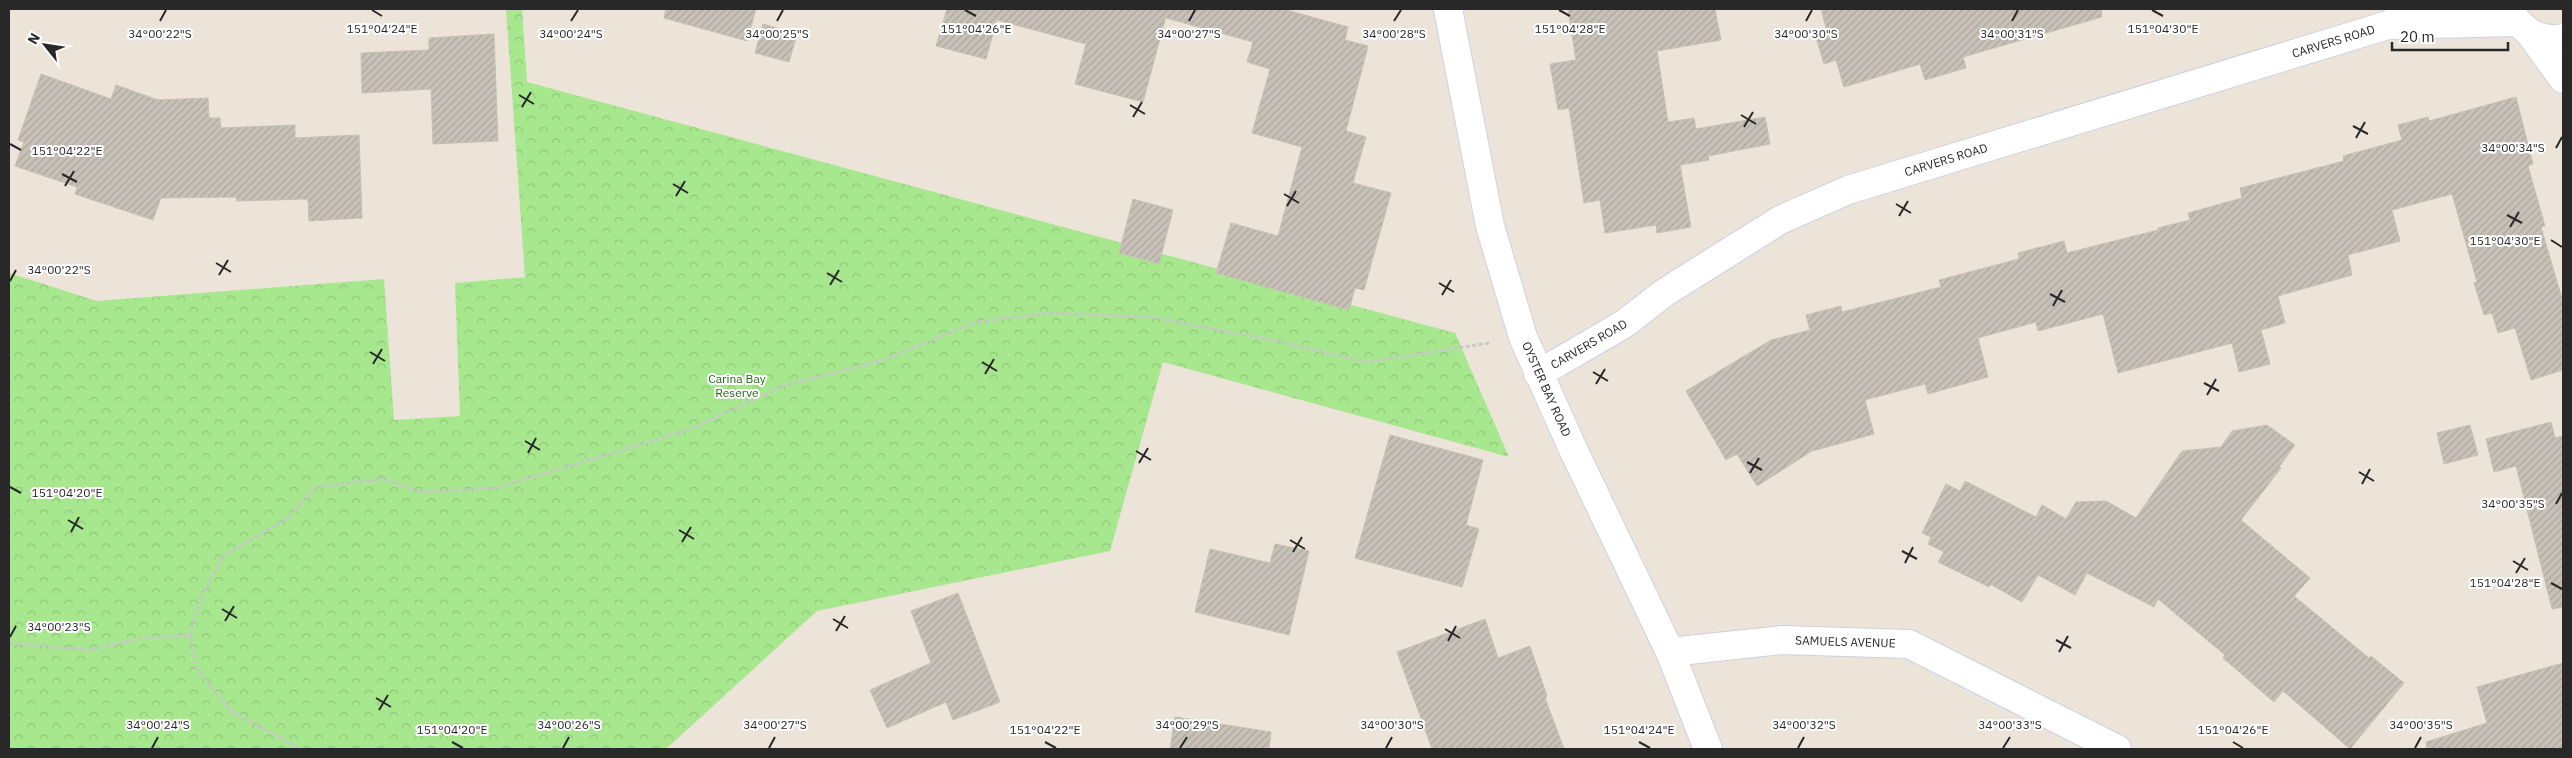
<svg xmlns="http://www.w3.org/2000/svg" width="2572" height="758" viewBox="0 0 2572 758" font-family="'IBM Plex Sans',sans-serif">
  <style>
    .park { fill: url(#park-crowns) }
    .building { fill: url(#building-hatch); stroke: #c7c1b2 }
    .lines { fill: none; stroke-linecap: round; stroke-linejoin: round }
    .minor-casing { stroke: #cdd0e3; stroke-width: 30 }
    .tertiary-casing { stroke: #cdd0e3; stroke-width: 30 }
    .path { stroke: #c7c7c7; stroke-width: 3; stroke-dasharray: 4 2.5; stroke-linecap: butt }
    .minor { stroke: #fff; stroke-width: 28 }
    .tertiary { stroke: #fff; stroke-width: 28 }
    .ticks { fill: none; stroke: #282828; stroke-width: 2 }
    .labels { text-anchor: middle; stroke-width: 4; stroke-linejoin: round; paint-order: stroke }
    .street-label { font-size: 12px; fill: #282828; stroke: #fff }
    .park-label { font-size: 12px; fill: #1f6a13; stroke: #fff }
    .ticks-label { font-size: 12px; text-anchor: middle; fill: #282828; stroke: #fff; stroke-width: 4; stroke-linejoin: round; paint-order: stroke }
  </style>
  <defs>
    <pattern id="park-crowns" width="20" height="18" patternUnits="userSpaceOnUse" patternTransform="scale(1.25)"><rect width="20" height="18" fill="#a7e88e"/><path d="M2 6a3 3 0 1 1 6 0M12 15a3 3 0 1 1 6 0" fill="none" stroke="#90c77a"/></pattern>
    <pattern id="building-hatch" width="6" height="6" patternUnits="userSpaceOnUse" patternTransform="scale(1.25)"><rect width="6" height="6" fill="#c7c1b8"/><path d="M-1 1l2-2M0 6l6-6M5 7l2-2" fill="none" stroke="#aba69e"/></pattern>
  </defs>
  <rect width="100%" height="100%" fill="#ece4d8"/>
  <!-- park -->
  <path class="park" d="M 506,9 L 522,9 L 527,82 L 1455,333 L 1509,457 L 1163,362 L 1110,551 L 817,611 L 666,749 L 9,749 L 9,273 L 97,301 L 384,279 L 394,420 L 460,416 L 455,283 L 525,277 Z"/>
  <!-- building -->
  <path class="building" d="M 666,9 L 756,9 L 747,41 L 664,18 Z
    M 947,9 L 1283,9 L 1348,27 L 1345,40 L 1368,46 L 1346,131 L 1366,137 L 1353,183 L 1391,193 L 1364,290 L 1355,288 L 1349,310 L 1216,273 L 1231,223 L 1278,236 L 1302,147 L 1252,133 L 1270,69 L 1247,62 L 1253,42 L 1166,18 L 1166,16 L 1143,102 L 1075,84 L 1086,44 L 997,20 L 986,59 L 936,46 Z
    M 1568,9 L 1715,9 L 1721,40 L 1657,51 L 1668,122 L 1694,118 L 1696,129 L 1765,117 L 1770,144 L 1708,156 L 1709,160 L 1680,165 L 1691,227 L 1657,233 L 1656,225 L 1605,233 L 1600,200 L 1584,203 L 1569,108 L 1558,110 L 1550,64 L 1576,60 Z
    M 1821,9 L 2101,9 L 2102,17 L 1963,57 L 1966,68 L 1925,80 L 1920,64 L 1844,87 L 1836,60 L 1824,64 L 1815,34 L 1827,31 Z
    M 763,24 L 797,34 L 789,62 L 755,53 Z
    M 494,34 L 498,141 L 433,144 L 431,89 L 362,93 L 361,53 L 429,50 L 429,38 Z
    M 41,74 L 111,99 L 116,85 L 158,100 L 208,98 L 209,118 L 220,118 L 221,128 L 295,125 L 295,138 L 359,135 L 362,218 L 309,221 L 308,199 L 237,201 L 236,197 L 161,198 L 153,220 L 75,194 L 77,187 L 15,166 L 24,142 L 18,140 Z
    M 2516,97 L 2533,164 L 2528,166 L 2545,226 L 2541,227 L 2563,302 L 2563,370 L 2531,380 L 2515,328 L 2498,333 L 2492,313 L 2484,315 L 2474,283 L 2477,282 L 2452,194 L 2392,210 L 2400,241 L 2348,255 L 2352,275 L 2278,296 L 2285,323 L 2261,330 L 2270,364 L 2239,372 L 2232,343 L 2118,373 L 2103,314 L 2038,331 L 2036,322 L 1978,338 L 1988,377 L 1928,394 L 1925,384 L 1865,400 L 1874,434 L 1812,451 L 1757,486 L 1737,454 L 1726,460 L 1686,391 L 1771,340 L 1810,330 L 1806,315 L 1841,306 L 1842,312 L 1941,287 L 1939,280 L 2019,259 L 2018,253 L 2064,241 L 2067,253 L 2158,230 L 2158,228 L 2190,220 L 2188,213 L 2242,198 L 2240,188 L 2344,161 L 2343,156 L 2402,140 L 2398,125 L 2428,117 L 2429,121 Z
    M 1133,199 L 1173,210 L 1159,264 L 1119,253 Z
    M 2551,422 L 2555,438 L 2563,436 L 2563,607 L 2552,609 L 2516,466 L 2494,472 L 2486,439 Z
    M 2267,425 L 2295,445 L 2279,467 L 2281,468 L 2241,520 L 2310,578 L 2294,596 L 2369,658 L 2371,656 L 2404,683 L 2350,749 L 2283,691 L 2274,702 L 2223,658 L 2225,655 L 2158,599 L 2154,607 L 2087,573 L 2075,595 L 2038,575 L 2022,602 L 1990,584 L 1989,587 L 1938,562 L 1944,552 L 1928,544 L 1931,537 L 1922,533 L 1946,484 L 1960,491 L 1965,481 L 2036,517 L 2042,505 L 2066,519 L 2076,502 L 2106,501 L 2136,518 L 2182,451 L 2221,447 L 2232,431 Z
    M 2470,425 L 2478,455 L 2444,464 L 2437,433 Z
    M 1390,435 L 1483,460 L 1466,525 L 1479,529 L 1462,587 L 1355,558 Z
    M 1275,544 L 1309,551 L 1289,635 L 1195,612 L 1210,549 L 1270,563 Z
    M 958,593 L 1000,702 L 953,720 L 946,702 L 887,728 L 870,690 L 931,663 L 911,611 Z
    M 1485,619 L 1498,658 L 1530,646 L 1547,696 L 1545,698 L 1564,749 L 1432,749 L 1397,652 Z
    M 2563,663 L 2563,749 L 2427,749 L 2426,742 L 2487,723 L 2477,687 Z
    M 1175,717 L 1271,732 L 1269,749 L 1170,749 Z"/>
  <g class="lines">
    <!-- minor casing -->
    <g class="minor-casing">
      <g id="minor">
        <path id="s1" d="M 1670,652 L 1782,640 L 1909,644 L 2117,749"/>
      </g>
    </g>
    <!-- tertiary casing -->
    <g class="tertiary-casing">
      <g id="tertiary">
        <path id="s2" d="M 1448,9 L 1490,226 L 1523,337 L 1572,447 L 1670,652 L 1708,749"/>
        <path d="M 2508,9 C 2520,28 2539,44 2563,38"/>
        <path d="M 2390,25 L 2517,22"/>
        <path d="M 2529,32 L 2563,79"/>
        <path id="s3" d="M 1538,374 L 1624,324 L 1664,293 L 1780,220 L 1848,190 L 2388,25 L 2417,9"/>
      </g>
    </g>
    <!-- path -->
    <path class="path" d="M 190,635 L 201,598 L 223,556 L 288,518 L 316,487 L 383,479 L 422,492 L 496,488 L 688,430 L 780,387 L 883,360 L 976,322 L 1049,313 L 1151,317 L 1272,340 L 1367,362 L 1489,343
      M 9,643 L 88,650 L 139,639 L 190,635 L 197,669 L 231,711 L 301,749"/>
    <!-- minor -->
    <use href="#minor" class="minor"/>
    <!-- tertiary -->
    <use href="#tertiary" class="tertiary"/>
  </g>
  <!-- ticks -->
  <path class="ticks" d="M 372,10 L 382,16M 965,10 L 976,16M 1559,10 L 1570,16M 2152,10 L 2163,16M 160,21 L 166,10M 571,21 L 578,10M 777,21 L 783,10M 1189,21 L 1195,10M 1394,21 L 1401,10M 1806,21 L 1812,10M 2012,21 L 2018,10M 519,95 L 534,104M 1130,105 L 1145,114M 522,107 L 531,92M 1741,115 L 1756,124M 1133,117 L 1142,102M 2353,126 L 2368,134M 1744,127 L 1753,112M 2356,138 L 2365,122M 10,144 L 21,150M 2556,148 L 2562,137M 62,174 L 77,182M 673,184 L 688,193M 65,186 L 74,171M 1284,194 L 1299,203M 676,196 L 685,181M 1896,204 L 1911,213M 1287,206 L 1296,191M 2507,215 L 2522,223M 1899,216 L 1908,201M 2510,227 L 2519,212M 2551,240 L 2562,247M 216,263 L 231,272M 827,273 L 842,282M 219,275 L 228,260M 10,281 L 16,270M 1439,283 L 1454,292M 830,285 L 839,270M 2050,294 L 2065,302M 1442,295 L 1451,280M 2053,306 L 2062,290M 370,352 L 385,361M 982,362 L 997,371M 373,364 L 382,349M 1593,372 L 1608,381M 985,374 L 994,359M 2204,383 L 2219,391M 1596,384 L 1605,369M 2207,395 L 2216,379M 525,441 L 540,450M 1136,451 L 1151,460M 528,453 L 536,438M 1747,462 L 1762,470M 1139,463 L 1148,448M 2359,472 L 2374,481M 1750,473 L 1759,458M 2362,484 L 2370,469M 10,487 L 21,493M 2556,504 L 2562,493M 68,520 L 83,529M 679,530 L 694,539M 71,532 L 79,517M 1290,540 L 1305,549M 682,542 L 691,527M 1902,551 L 1917,559M 1293,552 L 1302,537M 2513,561 L 2528,570M 1905,563 L 1913,547M 2516,573 L 2525,558M 2551,583 L 2562,589M 222,609 L 237,618M 833,619 L 848,628M 225,621 L 234,606M 1445,629 L 1460,638M 836,631 L 845,616M 10,637 L 16,626M 2056,640 L 2071,648M 1448,641 L 1456,626M 2059,652 L 2068,636M 376,698 L 391,707M 379,710 L 388,695M 452,742 L 463,748M 1045,742 L 1056,748M 1639,742 L 1650,748M 2233,742 L 2243,748M 152,748 L 158,737M 563,748 L 569,737M 769,748 L 775,737M 1180,748 L 1187,737M 1386,748 L 1392,737M 1798,748 L 1804,737M 2003,748 L 2010,737M 2415,748 L 2421,737"/>
  <g class="labels">
    <!-- street labels -->
    <g class="street-label">
      <text dy="4" stroke="none"><textPath href="#s3" startOffset="869">CARVERS ROAD</textPath></text>
      <text dy="4" stroke="none"><textPath href="#s3" startOffset="464">CARVERS ROAD</textPath></text>
      <text dy="4" stroke="none"><textPath href="#s3" startOffset="59">CARVERS ROAD</textPath></text>
      <text dy="4" stroke="none"><textPath href="#s2" startOffset="394">OYSTER BAY ROAD</textPath></text>
      <text dy="4" stroke="none"><textPath href="#s1" startOffset="176">SAMUELS AVENUE</textPath></text>
    </g>
    <!-- park labels -->
    <g class="park-label">
      <text x="737" y="383">Carina Bay<tspan x="737" dy="14">Reserve</tspan></text>
    </g>
  </g>
  <g class="ticks-label">
    <text x="382" y="33">151°04'24"E</text>
    <text x="976" y="33">151°04'26"E</text>
    <text x="1570" y="33">151°04'28"E</text>
    <text x="2163" y="33">151°04'30"E</text>
    <text x="160" y="38">34°00'22"S</text>
    <text x="571" y="38">34°00'24"S</text>
    <text x="777" y="38">34°00'25"S</text>
    <text x="1806" y="38">34°00'30"S</text>
    <text x="2012" y="38">34°00'31"S</text>
    <text x="1189" y="38">34°00'27"S</text>
    <text x="1394" y="38">34°00'28"S</text>
    <text x="2513" y="152">34°00'34"S</text>
    <text x="67" y="155">151°04'22"E</text>
    <text x="2505" y="245">151°04'30"E</text>
    <text x="59" y="274">34°00'22"S</text>
    <text x="67" y="497">151°04'20"E</text>
    <text x="2513" y="508">34°00'35"S</text>
    <text x="2505" y="587">151°04'28"E</text>
    <text x="59" y="631">34°00'23"S</text>
    <text x="158" y="729">34°00'24"S</text>
    <text x="569" y="729">34°00'26"S</text>
    <text x="775" y="729">34°00'27"S</text>
    <text x="1187" y="729">34°00'29"S</text>
    <text x="1392" y="729">34°00'30"S</text>
    <text x="1804" y="729">34°00'32"S</text>
    <text x="2010" y="729">34°00'33"S</text>
    <text x="2421" y="729">34°00'35"S</text>
    <text x="452" y="734">151°04'20"E</text>
    <text x="1045" y="734">151°04'22"E</text>
    <text x="1639" y="734">151°04'24"E</text>
    <text x="2233" y="734">151°04'26"E</text>
  </g>
  <!-- border -->
  <rect width="2572" height="758" fill="none" stroke="#282828" stroke-width="20"/>
  <!-- north arrow -->
  <g transform="translate(45 45) rotate(300)" stroke="#ffffff" stroke-width="4" paint-order="stroke">
  <path d="M0-4L9 19L0 12L-9 19Z" fill="#282828"/>
  <text y="-8" font-size="14" font-weight="bold" text-anchor="middle" fill="#282828">N</text>
  </g>
  <!-- scale -->
  <path d="M2392 42v8h116v-8" fill="none" stroke="#282828" stroke-width="2.5"/>
  <text x="2400" y="42" font-size="15" fill="#282828" stroke="#ffffff" stroke-width="4" paint-order="stroke">20 m</text>
</svg>
